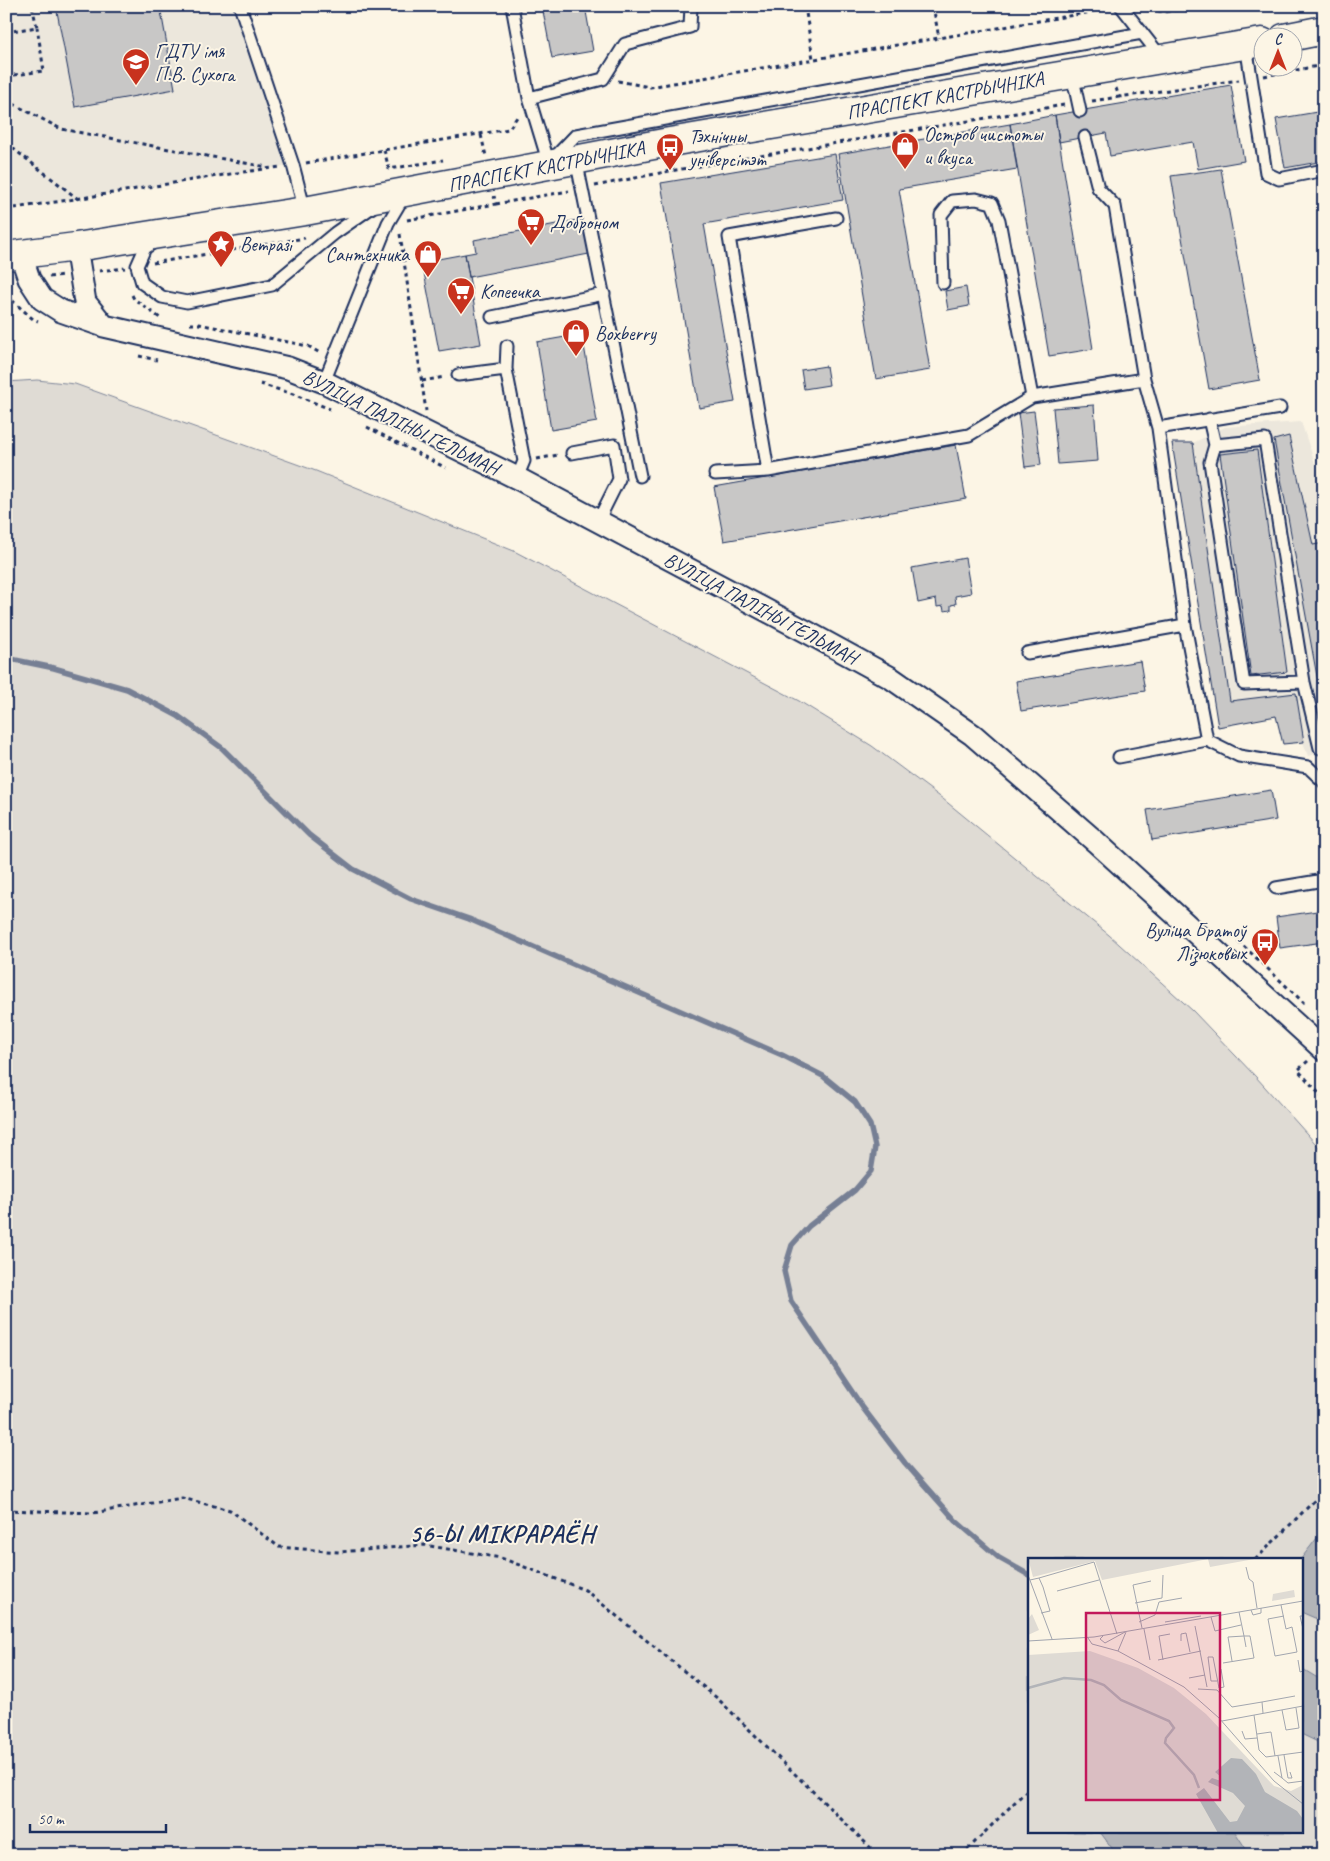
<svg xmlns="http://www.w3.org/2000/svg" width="1330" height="1861" viewBox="0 0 1330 1861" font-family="Caveat,sans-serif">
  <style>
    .built { fill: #ece7dc }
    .green { fill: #dfdbd4; stroke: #7d8599; fill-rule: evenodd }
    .water { fill: #b2b4b8; stroke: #767f94 }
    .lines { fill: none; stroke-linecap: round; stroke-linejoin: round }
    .stream { stroke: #767f94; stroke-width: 5.5 }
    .building { fill: #c8c7c6; stroke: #1b2f5e }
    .lane-casing { stroke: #1b2f5e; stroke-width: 15 }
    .street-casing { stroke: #1b2f5e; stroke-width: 25 }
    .secondary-casing { stroke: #1b2f5e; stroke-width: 31 }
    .path { stroke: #1b2f5e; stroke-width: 3; stroke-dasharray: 4 4; stroke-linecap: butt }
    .lane { stroke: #fcf5e5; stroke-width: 11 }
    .street { stroke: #fcf5e5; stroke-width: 21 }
    .secondary { stroke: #fcf5e5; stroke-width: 28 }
    .labels { text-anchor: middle; stroke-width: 4; stroke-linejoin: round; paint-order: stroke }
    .poi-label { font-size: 20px; fill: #1b2f5e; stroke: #fcf5e5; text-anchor: start }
    .street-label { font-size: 20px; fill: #1b2f5e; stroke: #fcf5e5 }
    .district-label { font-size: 25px; font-weight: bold; letter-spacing: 1px; fill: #1b2f5e; stroke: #fcf5e5 }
    .inset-river { fill: none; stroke: #b2b4b8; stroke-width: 2.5 }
    .inset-road { fill: none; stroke: #a2a6af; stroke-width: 1 }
    .view { fill: #c2185b; fill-opacity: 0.15; stroke: #c2185b; stroke-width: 2.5 }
    .inset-edge { fill: none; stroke: #1b2f5e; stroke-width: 2.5 }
  </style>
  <rect width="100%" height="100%" fill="#fcf5e5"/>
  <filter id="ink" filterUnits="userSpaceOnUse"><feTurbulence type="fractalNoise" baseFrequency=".02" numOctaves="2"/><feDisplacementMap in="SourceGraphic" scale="10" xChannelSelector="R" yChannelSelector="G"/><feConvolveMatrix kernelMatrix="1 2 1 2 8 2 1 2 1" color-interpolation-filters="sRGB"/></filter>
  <g filter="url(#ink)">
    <!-- built -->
    <path class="built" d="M 6,6 L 240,6 L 293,165 L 6,209 Z
      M 1301,422 L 1322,484 L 1324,506 L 1324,752 L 1308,756 L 1303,742 L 1283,744 L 1275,716 L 1218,727 L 1172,443 L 1193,443 L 1225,427 Z"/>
    <!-- green -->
    <path class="green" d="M 37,380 L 75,384 L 316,471 L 514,551 L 799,701 L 872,746 L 943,799 L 1109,935 L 1193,1011 L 1256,1077 L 1324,1153 L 1324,1855 L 6,1855 L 6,382 ZM 1029,1560 L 1301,1560 L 1301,1832 L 1029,1832 Z"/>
    <!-- water -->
    <path class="water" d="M 1324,1529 L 1324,1622 L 1301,1612 L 1300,1560 Z
      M 1301,1668 L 1316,1677 L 1324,1678 L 1324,1745 L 1301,1734 Z
      M 1100,1832 L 1235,1832 L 1250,1855 L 1117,1855 Z"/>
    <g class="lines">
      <!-- stream -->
      <path class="stream" d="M 6,658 L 54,668 L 127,689 L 178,716 L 222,748 L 309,835 L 353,869 L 411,899 L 469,919 L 782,1055 L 823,1076 L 855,1102 L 870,1125 L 875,1147 L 871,1171 L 855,1190 L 809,1226 L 792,1245 L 784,1271 L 791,1301 L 863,1408 L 905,1463 L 956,1521 L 999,1558 L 1029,1575"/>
    </g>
    <!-- building -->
    <path class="building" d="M 56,6 L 160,6 L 175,89 L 75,107 Z
      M 542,6 L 585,6 L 593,51 L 552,58 Z
      M 1231,85 L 1244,161 L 1198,169 L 1193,142 L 1110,156 L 1106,133 L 1059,142 L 1055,115 Z
      M 1323,111 L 1324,161 L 1285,168 L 1276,119 Z
      M 1055,115 L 1093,349 L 1049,356 L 1010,124 Z
      M 1010,124 L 1017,169 L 899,189 L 930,370 L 876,379 L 838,154 Z
      M 835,154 L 843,200 L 704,224 L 735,402 L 699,408 L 661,183 Z
      M 1221,169 L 1260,380 L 1209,389 L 1171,176 Z
      M 582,219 L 589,254 L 469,277 L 465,254 L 476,252 L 474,240 Z
      M 465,254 L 481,344 L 439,351 L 422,262 Z
      M 966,287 L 969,306 L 948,310 L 945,291 Z
      M 582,334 L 597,422 L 551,430 L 537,342 Z
      M 826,366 L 829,385 L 804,389 L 801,370 Z
      M 1094,405 L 1098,461 L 1058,464 L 1053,408 Z
      M 1034,411 L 1041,465 L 1025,467 L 1018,413 Z
      M 1289,436 L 1313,545 L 1324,543 L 1324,715 L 1274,440 Z
      M 1172,443 L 1193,443 L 1230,701 L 1296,693 L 1304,742 L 1283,744 L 1276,716 L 1218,727 Z
      M 956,445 L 966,499 L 724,541 L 714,487 Z
      M 1257,450 L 1287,672 L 1251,676 L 1220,454 Z
      M 965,558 L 971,593 L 955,596 L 956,604 L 951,605 L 951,610 L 944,611 L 943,606 L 937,607 L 936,599 L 918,603 L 912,568 Z
      M 1140,661 L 1145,691 L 1021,711 L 1016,681 Z
      M 1271,790 L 1276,820 L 1152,840 L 1147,810 Z
      M 1324,910 L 1324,942 L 1280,948 L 1276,917 Z"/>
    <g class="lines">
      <!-- lane casing -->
      <g class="lane-casing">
        <path id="lane" d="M 240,6 L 293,165 L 305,211
          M 512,6 L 529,98 L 549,164
          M 1121,6 L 1161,57
          M 1246,45 L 1266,173 L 1279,179 L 1324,170
          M 1072,74 L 1080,111
          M 529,98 L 603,79 L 625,44 L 690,27 L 691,6
          M 1085,137 L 1098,188 L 1115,206 L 1144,379 L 1158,428 L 1185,625 L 1207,740
          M 553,159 L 576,135 L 1142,33
          M 576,159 L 640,476
          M 156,241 L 145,248 L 137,266 L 142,283 L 162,297 L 187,302 L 272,285 L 335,233 L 375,205
          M 943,283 L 941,215 L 952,201 L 976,199 L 992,203 L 999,220 L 1032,397
          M 492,317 L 604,294
          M 507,346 L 506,369 L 524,461 L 517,478
          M 458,375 L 506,369
          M 324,382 L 388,223 L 404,196
          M 1209,419 L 1215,445 L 1210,462 L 1244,684 L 1304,682
          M 1158,428 L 1280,408
          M 1215,445 L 1265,440 L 1304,682 L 1320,748 L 1324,747
          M 572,453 L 614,445 L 619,479 L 598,521
          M 768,471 L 729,237 L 836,218
          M 715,474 L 768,471 L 969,435 L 1032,397 L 1144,379
          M 1027,653 L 1185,625
          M 1119,757 L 1207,740 L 1239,756 L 1308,767 L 1324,782
          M 1276,888 L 1324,880"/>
      </g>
      <!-- street casing -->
      <g class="street-casing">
        <path id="street" d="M 76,247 L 85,302 L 104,326
          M 21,255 L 29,279 L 42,299 L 61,311 L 104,326 L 288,368 L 324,382 L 517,478 L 807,632 L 891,678 L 973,735 L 1096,842 L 1324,1050"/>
      </g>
      <!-- secondary casing -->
      <g class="secondary-casing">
        <path id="secondary" d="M 1284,38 L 1324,30
          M 6,256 L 76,247 L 305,211 L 664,143 L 1262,42"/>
      </g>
      <!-- path -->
      <path class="path" d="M 805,6 L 813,59
        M 933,6 L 939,38
        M 1142,8 L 1164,12 L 1200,6
        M 6,32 L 37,27 L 32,6
        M 6,76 L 44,71 L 37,27
        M 1264,76 L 1324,65
        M 618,81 L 650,87 L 1086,13 L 1107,8
        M 1116,88 L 1119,97 L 1239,80
        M 6,100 L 61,129 L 267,167
        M 1092,101 L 1119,97
        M 481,135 L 486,156
        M 6,143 L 78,199
        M 384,150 L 389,169 L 443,160
        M 306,163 L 509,129 L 519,114
        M 595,186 L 670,171 L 1064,105
        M 496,204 L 569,191
        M 6,209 C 98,197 188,179 280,167
        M 407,220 L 496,204 L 494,196
        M 400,234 L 426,411
        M 153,263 L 305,238
        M 99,271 L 125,268
        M 49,277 L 63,275
        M 6,295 L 33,319 L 38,321
        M 132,295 L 134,299 L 160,318
        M 190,324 L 199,324 L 308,346 L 320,353
        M 139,356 L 157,360
        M 422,381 L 445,377
        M 260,384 L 293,394 L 330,409
        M 367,427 L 446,468
        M 537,459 L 558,455
        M 1225,932 L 1232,935 L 1304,1003
        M 1308,1061 L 1298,1070 L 1324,1099
        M 6,1510 L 93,1513 L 182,1498 L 230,1510 L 279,1547 L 339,1552 L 424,1545 L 501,1558 L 585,1590 L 717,1698 L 878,1855
        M 1255,1560 L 1324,1491
        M 962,1855 L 1029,1788"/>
      <!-- lane -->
      <use href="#lane" class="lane"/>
      <!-- street -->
      <use href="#street" class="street"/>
      <!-- secondary -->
      <use href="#secondary" class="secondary"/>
    </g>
  </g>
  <!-- icons -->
  <defs>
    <g id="university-pin" transform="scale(1.4375)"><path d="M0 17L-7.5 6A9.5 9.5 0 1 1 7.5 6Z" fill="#c8321e" stroke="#fcf5e5"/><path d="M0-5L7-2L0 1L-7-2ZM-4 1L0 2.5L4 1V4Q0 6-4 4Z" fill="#fff"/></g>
    <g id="shop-pin" transform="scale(1.4375)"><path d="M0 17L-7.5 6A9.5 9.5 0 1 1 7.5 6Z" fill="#c8321e" stroke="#fcf5e5"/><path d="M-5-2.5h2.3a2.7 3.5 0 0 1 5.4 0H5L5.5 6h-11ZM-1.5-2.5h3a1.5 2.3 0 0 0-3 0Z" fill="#fff"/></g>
    <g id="bus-pin" transform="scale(1.4375)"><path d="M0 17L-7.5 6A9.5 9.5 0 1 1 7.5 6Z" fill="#c8321e" stroke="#fcf5e5"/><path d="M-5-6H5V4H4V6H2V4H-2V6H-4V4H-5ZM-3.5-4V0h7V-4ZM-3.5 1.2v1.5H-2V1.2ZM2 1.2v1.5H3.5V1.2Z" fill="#fff"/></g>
    <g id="supermarket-pin" transform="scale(1.4375)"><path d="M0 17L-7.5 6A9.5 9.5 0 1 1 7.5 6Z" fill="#c8321e" stroke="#fcf5e5"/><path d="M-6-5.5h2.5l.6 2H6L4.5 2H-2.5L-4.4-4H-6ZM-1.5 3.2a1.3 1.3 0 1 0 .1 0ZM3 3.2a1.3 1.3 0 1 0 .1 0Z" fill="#fff"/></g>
    <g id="sight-pin" transform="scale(1.4375)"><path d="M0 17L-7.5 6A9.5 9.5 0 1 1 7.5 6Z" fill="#c8321e" stroke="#fcf5e5"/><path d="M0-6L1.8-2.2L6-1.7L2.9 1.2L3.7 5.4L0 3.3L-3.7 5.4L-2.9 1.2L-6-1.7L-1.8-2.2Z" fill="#fff"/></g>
  </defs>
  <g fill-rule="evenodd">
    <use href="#university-pin" x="136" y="62"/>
    <use href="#shop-pin" x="905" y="146"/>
    <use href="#bus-pin" x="670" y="147"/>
    <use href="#supermarket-pin" x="531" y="222"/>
    <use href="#sight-pin" x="221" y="244"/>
    <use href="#shop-pin" x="428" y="254"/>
    <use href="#supermarket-pin" x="461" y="291"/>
    <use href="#shop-pin" x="576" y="333"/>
    <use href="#bus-pin" x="1265" y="942"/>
  </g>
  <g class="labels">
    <!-- poi labels -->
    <g class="poi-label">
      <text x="155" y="58">ГДТУ імя<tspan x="155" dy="23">П.В. Сухога</tspan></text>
      <text x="924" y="141">Остров чистоты<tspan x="924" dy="23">и вкуса</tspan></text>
      <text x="689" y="143">Тэхнічны<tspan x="689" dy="23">універсітэт</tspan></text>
      <text x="550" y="229">Доброном</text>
      <text x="240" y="251">Ветразі</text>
      <text x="409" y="261" text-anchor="end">Сантехника</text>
      <text x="480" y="298">Копеечка</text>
      <text x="595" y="340">Boxberry</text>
      <text x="1246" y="937" text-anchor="end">Вуліца Братоў<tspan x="1246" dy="23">Лізюковых</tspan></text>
    </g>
    <!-- street labels -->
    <g class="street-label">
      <text transform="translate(945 95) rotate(-10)" y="7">ПРАСПЕКТ КАСТРЫЧНІКА</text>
      <text transform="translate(546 166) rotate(-11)" y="7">ПРАСПЕКТ КАСТРЫЧНІКА</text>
      <text transform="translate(401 422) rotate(26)" y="7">ВУЛІЦА ПАЛІНЫ ГЕЛЬМАН</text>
      <text transform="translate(761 608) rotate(28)" y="7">ВУЛІЦА ПАЛІНЫ ГЕЛЬМАН</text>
    </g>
    <!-- district labels -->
    <g class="district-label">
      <text x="502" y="1542">56-Ы МІКРАРАЁН</text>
    </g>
  </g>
  <!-- overview -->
  <g transform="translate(1028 1558)">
    <rect width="275" height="275" fill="#fcf5e5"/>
    <path d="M 0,0 L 232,0 L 182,9 L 180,1 L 74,22 L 67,3 L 5,19 ZM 266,32 L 267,39 L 244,43 L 245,36 ZM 4,56 L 11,72 L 0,77 L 0,61 ZM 62,93 L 110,110 L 146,130 L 178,156 L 246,228 L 263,233 L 275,227 L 275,275 L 0,275 L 0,97 Z" fill="#dfdbd4"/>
    <path d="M 203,200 L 214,201 L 228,216 L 237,234 L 269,253 L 275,261 L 275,275 L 190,275 L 168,236 L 176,230 L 202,264 L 209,263 L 217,248 L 205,235 L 180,224 L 184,220 L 193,223 L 193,219 L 187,214 Z" fill="#b2b4b8"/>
    <path class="inset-river" d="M 0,130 L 36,120 L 63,122 L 76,127 L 93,142 L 141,163 L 146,170 L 138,180 L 137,185 L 166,217 L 171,230"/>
    <path class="inset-road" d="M 218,9 L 221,21 L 225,24 L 229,50M 0,17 L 24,81M 11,20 L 66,4 L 89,76M 2,22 L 11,20 L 15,29 L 22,53 L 13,55M 29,33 L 71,22M 107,45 L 134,40 L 135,17M 253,47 L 258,71 L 264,69 L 269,94 L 247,98 L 240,61 L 256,58M 223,52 L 225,57 L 233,55 L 233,50M 275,58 L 272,58 L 275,71M 183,59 L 187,73 L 213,67M 111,64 L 127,57 L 131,44 L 154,40M 137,64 L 173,58M 167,68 L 179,129M 114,70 L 105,27 L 123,23M 116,71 L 122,102M 75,78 L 72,81 L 77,85 L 97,74M 60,80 L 64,86 L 90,93 L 156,129 L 191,160 L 246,223 L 275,246M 0,83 L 66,79 L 275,43M 153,83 L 153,76 L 158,75 L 162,94M 90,93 L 98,74M 180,99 L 185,99 L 191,130 L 196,129 L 193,111M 180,99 L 183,123 L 189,123M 130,102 L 173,93M 135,102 L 131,78 L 142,76M 270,102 L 272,114 L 275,113M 204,103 L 200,79 L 216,78 L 218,89M 195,105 L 226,100 L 222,78 L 216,78 L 211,54M 161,120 L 177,117M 170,131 L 189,132 L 204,149 L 234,144M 254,152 L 258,172 L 271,170 L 268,150M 235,155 L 234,144 L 267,138M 226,157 L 231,192 L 238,199 L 275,194M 194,163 L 275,148M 214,173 L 217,181 L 229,180M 229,176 L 243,174 L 247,198M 256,197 L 260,220 L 264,220 L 262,214M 246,214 L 254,220 L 250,198M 254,220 L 260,225 L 275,223"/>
    <path class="view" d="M 58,55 L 192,55 L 192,242 L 58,242 Z"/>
    <rect width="275" height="275" class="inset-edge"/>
  </g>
  <!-- margin -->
  <rect width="1330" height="1861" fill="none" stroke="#fcf5e5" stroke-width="25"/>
  <rect x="12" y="12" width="1305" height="1836" fill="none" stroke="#1b2f5e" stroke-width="2" filter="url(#ink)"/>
  <!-- north arrow -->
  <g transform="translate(1278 52)"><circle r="24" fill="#fcf5e5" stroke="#a2a6af"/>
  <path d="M0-4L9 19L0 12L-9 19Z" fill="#c8321e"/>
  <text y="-8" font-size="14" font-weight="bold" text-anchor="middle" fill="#1b2f5e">С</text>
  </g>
  <!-- scale -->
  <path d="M30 1824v8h136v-8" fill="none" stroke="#1b2f5e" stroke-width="2.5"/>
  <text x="38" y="1824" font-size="15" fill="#1b2f5e" stroke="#fcf5e5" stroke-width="4" paint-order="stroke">50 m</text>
</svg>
